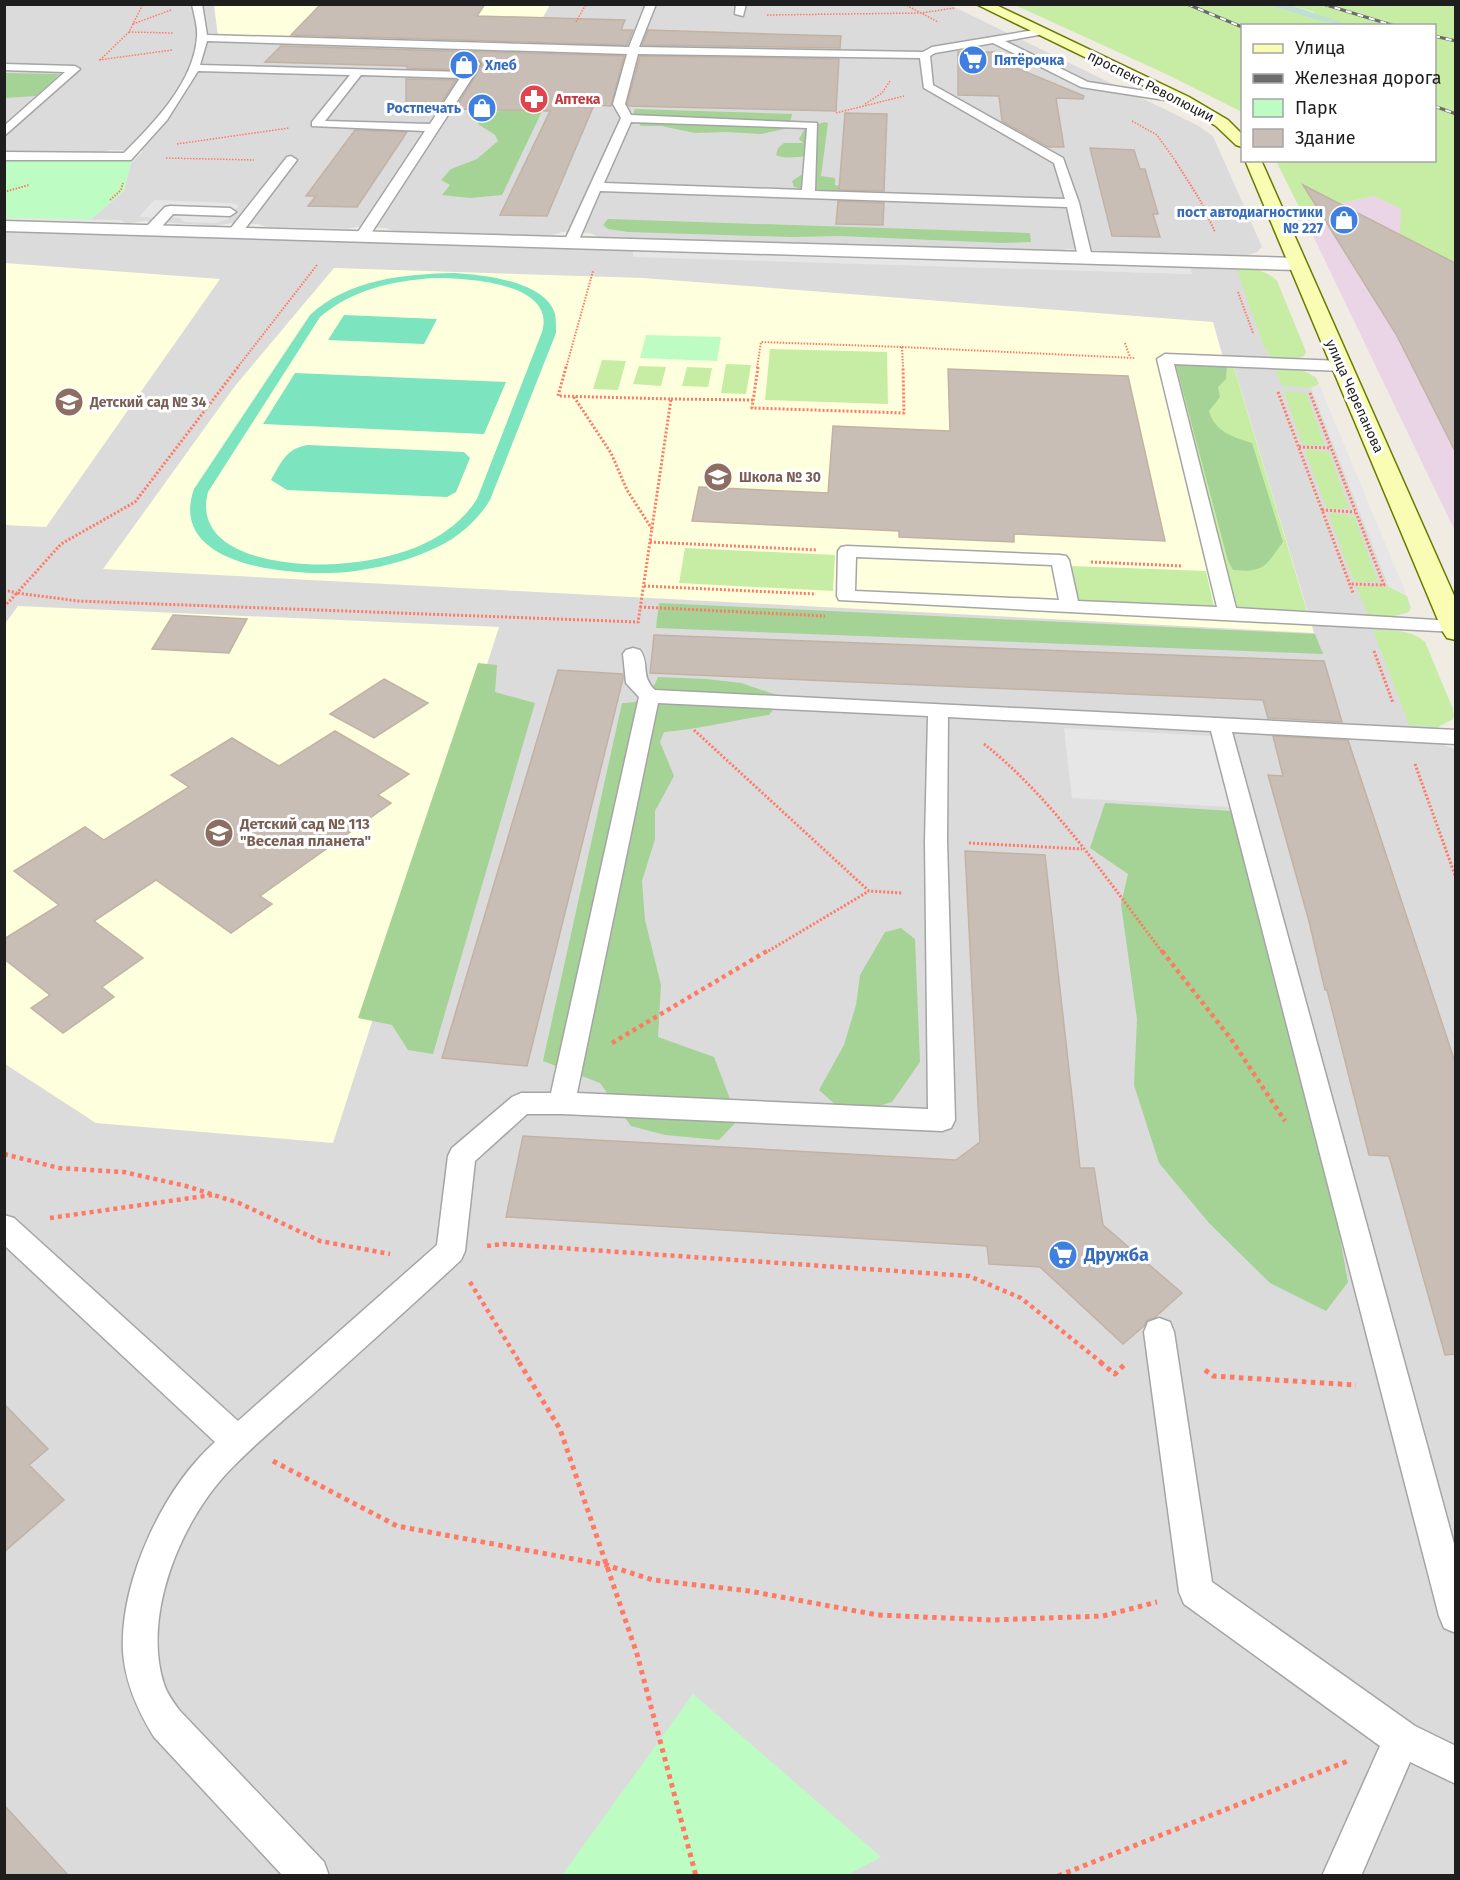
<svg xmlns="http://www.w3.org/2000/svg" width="1460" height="1880" viewBox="0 0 1460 1880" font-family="'Fira Sans',sans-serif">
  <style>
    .residential { fill: #dcdbdb }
    .industrial { fill: #e9d5e5 }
    .education { fill: #feffdd }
    .grass { fill: #c7eda5 }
    .forest { fill: #a5d295 }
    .wetland { fill: #bfdfd1 }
    .park { fill: #bdfdc4 }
    .pitch { fill: #7ce4be; fill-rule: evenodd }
    .parking { fill: #e6e6e6 }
    .building { fill: #c8beb6; stroke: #c2b2a4; stroke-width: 1.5 }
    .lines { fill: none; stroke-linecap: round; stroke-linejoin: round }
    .service-casing { stroke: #a5a5a5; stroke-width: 3 }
    .minor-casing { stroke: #a5a5a5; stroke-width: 3 }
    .secondary-casing { stroke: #697a00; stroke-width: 3 }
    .path-far4 { stroke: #ff7965; stroke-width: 1.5; stroke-dasharray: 1.5 1.5; stroke-linecap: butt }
    .path-far3 { stroke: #ff7965; stroke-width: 2; stroke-dasharray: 1.5 1.5; stroke-linecap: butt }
    .path-far2 { stroke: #ff7965; stroke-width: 3; stroke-dasharray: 2 2; stroke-linecap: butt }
    .path-far1 { stroke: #ff7965; stroke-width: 4.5; stroke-dasharray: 4 4; stroke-linecap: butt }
    .path { stroke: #ff7965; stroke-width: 5; stroke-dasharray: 4.5 4.5; stroke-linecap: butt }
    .service { fill: #fff; fill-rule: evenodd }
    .minor { fill: #fff; fill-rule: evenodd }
    .secondary { fill: #f8fdb3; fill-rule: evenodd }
    .rail-casing { stroke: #6c6c6c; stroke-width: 3 }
    .rail { stroke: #fff; stroke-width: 2; stroke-dasharray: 6; stroke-linecap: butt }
    .labels { text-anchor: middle; stroke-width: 6; stroke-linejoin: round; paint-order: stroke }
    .far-shop-label { font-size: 14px; font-weight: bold; fill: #366cbe; stroke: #fff; text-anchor: start }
    .far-street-label { font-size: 14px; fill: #1e1e1e; stroke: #fff }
    .far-health-label { font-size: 14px; font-weight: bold; fill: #be3a42; stroke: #fff; text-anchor: start }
    .far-education-label { font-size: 14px; font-weight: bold; fill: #785e54; stroke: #fff; text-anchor: start }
    .education-label { font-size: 15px; font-weight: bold; fill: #785e54; stroke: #fff; text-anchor: start }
    .near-shop-label { font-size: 18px; font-weight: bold; fill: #366cbe; stroke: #fff; text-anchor: start }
  </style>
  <rect width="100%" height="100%" fill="#f0ece3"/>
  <!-- residential -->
  <path class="residential" d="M 5,5 L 950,5 L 1197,125 L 1213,136 L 1262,247 L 1257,252 L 1242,257 L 1109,253 L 1098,250 L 1067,249 L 1059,251 L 601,238 L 590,233 L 563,232 L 549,236 L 394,231 L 385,228 L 358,227 L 347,229 L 266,227 L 258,224 L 232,223 L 215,226 L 144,221 L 127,224 L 120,220 L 90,220 L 124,191 L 131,163 L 143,151 L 110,150 L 98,153 L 5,153 Z
    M 4,232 L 220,236 L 633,250 L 633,256 L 1192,274 L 1190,269 L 1198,266 L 1245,268 L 1266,274 L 1277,281 L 1306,352 L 1304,356 L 1292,360 L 1294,369 L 1316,377 L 1319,384 L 1312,388 L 1389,587 L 1407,596 L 1411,608 L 1407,613 L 1391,617 L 1396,631 L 1412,634 L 1425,642 L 1454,715 L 1453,719 L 1438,727 L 1446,746 L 1456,749 L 1455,1875 L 5,1875 Z"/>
  <!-- industrial -->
  <path class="industrial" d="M 1374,196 L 1402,209 L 1401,235 L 1455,263 L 1455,531 L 1305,219 L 1342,203 Z"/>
  <!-- education -->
  <path class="education" d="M 214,5 L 550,5 L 527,45 L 218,36 Z
    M 5,263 L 220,279 L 46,527 L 5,525 Z
    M 334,268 L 643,278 L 1213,322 L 1223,358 L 1233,364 L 1314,633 L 103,569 L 235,386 Z
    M 18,606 L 499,627 L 333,1143 L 96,1123 L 5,1064 L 4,625 Z"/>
  <!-- grass -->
  <path class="grass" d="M 1025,4 L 1269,5 L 1313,19 L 1314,12 L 1290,5 L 1455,5 L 1455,263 L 1400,235 L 1401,209 L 1374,196 L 1342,203 L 1305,219 L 1276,161 L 1434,160 L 1434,26 L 1242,26 L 1242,112 L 1166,74 L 1017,6 Z
    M 1236,267 C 1250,268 1267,270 1277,281 L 1306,352 L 1304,356 L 1292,360 L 1273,359 L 1264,347 Z
    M 770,349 L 887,352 L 888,404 L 765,400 Z
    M 602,360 L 626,361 L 618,390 L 593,389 Z
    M 1171,362 L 1233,364 L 1307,611 L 1235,608 Z
    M 726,364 L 751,365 L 746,394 L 721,393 Z
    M 639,366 L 666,367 L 661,386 L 633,384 Z
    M 687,367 L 712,368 L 708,387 L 682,386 Z
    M 1275,369 C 1291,369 1311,367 1319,384 L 1311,388 L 1282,386 Z
    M 1287,391 L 1306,393 L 1325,445 L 1308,445 L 1302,443 L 1284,392 Z
    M 1309,449 L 1329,452 L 1349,508 L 1332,509 L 1326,507 L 1305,451 Z
    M 1332,513 L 1354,516 L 1378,582 L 1358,582 L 1353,580 L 1329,515 Z
    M 685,548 L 835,555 L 833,591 L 679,583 Z
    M 1071,566 L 1206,571 L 1214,606 L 1076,600 Z
    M 1359,586 L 1389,587 L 1407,596 L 1410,611 L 1391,617 L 1368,615 L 1357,588 Z
    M 1373,630 C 1391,631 1411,629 1425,642 L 1453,709 L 1453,719 L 1438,727 L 1409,725 Z"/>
  <!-- forest -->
  <path class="forest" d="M 5,73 L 60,74 L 36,96 L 5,98 Z
    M 545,105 L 502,195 L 470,198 L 442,195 L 450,185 L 441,180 L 451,169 L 477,159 L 498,141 L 495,135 L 478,124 L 481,112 L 505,111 L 514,107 Z
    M 635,109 L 792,114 L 789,128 L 761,134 L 726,132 L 695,133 L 661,126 L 641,126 L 632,116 Z
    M 824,122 L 828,123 L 821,176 L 835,178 L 835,185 L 844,187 L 831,194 C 820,187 807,190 794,187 L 792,181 L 804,173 L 816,157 C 802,154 789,161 776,155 L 778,148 L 784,143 L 803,143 L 799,139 L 804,130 Z
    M 608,219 L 1030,233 L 1031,242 L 1002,243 L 840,236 L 792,237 L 628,232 L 608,229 L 603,225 Z
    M 1204,364 L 1227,366 L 1226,379 L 1218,387 L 1220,397 L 1209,411 C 1215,432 1233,437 1252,443 L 1283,542 C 1265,566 1265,573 1233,570 L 1228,561 L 1176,365 Z
    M 659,603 L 1315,634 L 1323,654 L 656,628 Z
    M 478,663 L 497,665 L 495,692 L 535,703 L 433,1054 L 408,1050 L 392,1025 L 358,1018 Z
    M 658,677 L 706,679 L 741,683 L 783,697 L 769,715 C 734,720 700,729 664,732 L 660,742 L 674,776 L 655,811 L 655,839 L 642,881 L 645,920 L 661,985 L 658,1037 L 714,1057 L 738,1120 L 719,1140 L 665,1135 L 631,1126 L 600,1083 L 543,1061 L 622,703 C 643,703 650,697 658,677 Z
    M 1105,803 L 1231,811 L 1329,1176 L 1348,1282 L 1326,1311 L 1270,1283 L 1209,1223 L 1159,1163 L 1134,1085 L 1137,1019 L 1121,904 L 1128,874 L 1090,848 Z
    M 901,928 L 915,939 L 920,1062 L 892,1102 L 866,1110 L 839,1108 L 819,1090 L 844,1045 L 856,1005 L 860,975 L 885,932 Z"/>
  <!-- wetland -->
  <path class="wetland" d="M 1269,5 L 1290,5 L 1341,22 L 1339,24 L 1313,19 Z"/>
  <!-- park -->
  <path class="park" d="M 129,158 L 135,159 L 131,163 L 124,191 L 90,220 L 5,218 L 5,159 L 127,161 Z
    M 646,335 L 721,337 L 717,361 L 640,358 Z
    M 693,1694 L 881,1857 L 847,1875 L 562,1875 Z"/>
  <!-- pitch -->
  <path class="pitch" d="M 455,273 C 483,275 546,281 555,314 C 556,320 556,327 556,333 L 490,500 C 480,516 468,528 452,539 C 421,558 382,568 347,572 C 297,577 166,568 194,489 L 310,315 C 349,279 404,274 455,273 ZM 434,278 C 465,278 557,282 542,332 L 477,499 C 462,522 442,536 417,547 C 392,557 364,562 337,564 C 292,567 191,558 208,492 L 320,317 C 353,289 392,281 434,278 Z
    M 344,315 L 437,319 L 424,344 L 328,340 Z
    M 295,373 L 506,382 L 484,434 L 263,424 Z
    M 308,445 L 464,452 L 470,458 L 456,492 L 447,497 L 287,490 L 271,480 C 281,463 286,448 308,445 Z"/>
  <!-- parking -->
  <path class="parking" d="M 154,200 L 231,203 L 239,205 L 229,219 L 216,223 L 185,222 L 179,218 L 139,217 Z
    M 5,218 L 120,220 L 127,224 L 5,221 Z
    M 633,250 L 1198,266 L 1190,268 L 1192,274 L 633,257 Z
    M 1319,384 L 1407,596 L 1389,587 L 1311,388 Z
    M 1064,728 L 1214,736 L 1230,807 L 1072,798 Z"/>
  <!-- building -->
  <path class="building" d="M 321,4 L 485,4 L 477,16 L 625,20 L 621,30 L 633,30 L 627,45 L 291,35 Z
    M 648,30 L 769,34 L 841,36 L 840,48 L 642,45 Z
    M 281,46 L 624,56 L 611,106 L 594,105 L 547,216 L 500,215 L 550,111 L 455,109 L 482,65 L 479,60 L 469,61 L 464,70 L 407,68 L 407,66 L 265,62 Z
    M 958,52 L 994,52 L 995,59 L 1084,96 L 1083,99 L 1056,98 L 1064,147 L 1048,147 L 1002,121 L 999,96 L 958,95 Z
    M 640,56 L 839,59 L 836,111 L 629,106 L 627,104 Z
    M 406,79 L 456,80 L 438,108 L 406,107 Z
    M 845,113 L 887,114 L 884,191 L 839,190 Z
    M 355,130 L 407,132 L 357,207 L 308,206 L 316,196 L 306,196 Z
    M 1090,148 L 1134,150 L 1140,169 L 1145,169 L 1158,214 L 1153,214 L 1160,237 L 1112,236 Z
    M 1303,185 L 1455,263 L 1455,451 L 1396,334 Z
    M 838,201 L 884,203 L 883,225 L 836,224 Z
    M 948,369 L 1128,376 L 1165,541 L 1014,534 L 1014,542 L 899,537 L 899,531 L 692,521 L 699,487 L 828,493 L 833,426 L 950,431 Z
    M 173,615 L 247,619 L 229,653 L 152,649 Z
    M 654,635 L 1324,661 L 1342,722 L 1268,718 L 1263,700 L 650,673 Z
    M 558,670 L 623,674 L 623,679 L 527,1066 L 442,1058 Z
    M 384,679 L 428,703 L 374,738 L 330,714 Z
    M 335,731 L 409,774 L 378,795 L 391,803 L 260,896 L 272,904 L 231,933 L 156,880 L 94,921 L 143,958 L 102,987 L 114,997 L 63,1033 L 31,1008 L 50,995 L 4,959 L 4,939 L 59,905 L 14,871 L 85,827 L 104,840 L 189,787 L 171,775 L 232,738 L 279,766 Z
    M 1273,736 L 1348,740 L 1455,1062 L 1455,1354 L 1445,1355 L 1389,1156 L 1369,1155 L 1327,990 L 1325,990 L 1309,921 L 1268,775 L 1283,776 Z
    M 965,851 L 1045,855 L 1080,1168 L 1094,1168 L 1103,1225 L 1182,1293 L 1154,1318 L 1147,1320 L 1144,1326 L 1123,1344 L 1040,1267 L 989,1264 L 987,1246 L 506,1217 L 523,1136 L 956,1160 L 980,1142 Z
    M 4,1404 L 48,1449 L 29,1465 L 64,1500 L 4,1552 Z
    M 4,1805 L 68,1875 L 4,1875 Z"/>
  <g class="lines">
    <!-- service casing -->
    <g class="service-casing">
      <path id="service" d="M 192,4 L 202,4 L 207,35 L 629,47 L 646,4 L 656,4 L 639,47 L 923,52 L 932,47 L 1040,29 L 1044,30 L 1044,34 L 1005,41 L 1088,82 L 1184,97 L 1190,100 L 1184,103 L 1081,87 L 993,43 L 935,53 L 930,56 L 933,85 L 1063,158 L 1079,203 L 1092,257 L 1085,261 L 1078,257 L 1067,207 L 600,191 L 578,242 L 576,245 L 566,245 L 564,242 L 621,118 L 613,104 L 627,54 L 207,41 L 200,65 L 465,72 L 471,62 L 479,62 L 480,64 L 474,75 L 370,235 L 363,239 L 356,235 L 425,131 L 312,126 L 312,122 L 350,75 L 198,71 L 167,120 L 131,160 L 4,160 L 4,152 L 124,153 C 154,123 194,82 197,37 C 198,26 194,15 192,4 ZM 638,54 L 920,58 L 924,88 L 1054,163 L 1065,199 L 815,191 L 817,123 L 631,115 L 625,104 ZM 361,75 L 460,78 L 430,124 L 325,121 ZM 631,122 L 807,128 L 802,190 L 604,183 Z
        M 736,4 L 746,4 L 743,16 L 735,14 Z
        M 4,64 L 75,66 L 80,69 L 4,136 L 4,126 L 65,72 L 4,70 Z
        M 291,156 L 297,160 L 241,234 L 231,234 L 229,231 L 231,228 L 287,157 Z
        M 170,206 L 230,208 L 236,212 L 230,216 L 173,214 L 157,232 L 147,232 L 145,229 L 147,226 L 165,207 Z
        M 1165,354 L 1342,361 L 1350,366 L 1342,371 L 1174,364 L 1236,608 L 1453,621 L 1456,622 L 1456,632 L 839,600 L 837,596 L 838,551 L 841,547 L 847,546 L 1060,555 L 1066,556 L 1069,560 L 1078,601 L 1217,607 L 1157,359 ZM 856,557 L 1052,565 L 1059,600 L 855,591 Z
        M 633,648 L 640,650 C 650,664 640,676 655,690 L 1456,730 L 1456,744 L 1232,732 L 1456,1551 L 1456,1633 L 1444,1628 L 1439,1616 L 1211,731 L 948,717 L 947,841 L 955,1120 L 951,1128 L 942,1131 L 562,1114 L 527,1114 L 475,1161 L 465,1251 L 461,1260 C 418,1300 374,1339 330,1379 C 296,1410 258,1440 226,1474 C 180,1524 142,1616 164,1684 C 167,1694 174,1703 180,1711 L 324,1862 L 329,1876 L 283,1876 L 154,1737 C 138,1711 125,1683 123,1651 C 120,1581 163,1488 215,1442 L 4,1245 L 4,1215 L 14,1218 L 238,1421 L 437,1245 L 448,1156 L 452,1148 L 512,1097 L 521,1093 L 551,1093 L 639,697 L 626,683 L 623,654 L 626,650 ZM 658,703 L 928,716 L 925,841 L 928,1109 L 577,1093 Z
        M 1159,1318 L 1170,1322 L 1174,1332 L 1212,1582 L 1415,1726 L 1456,1746 L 1456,1784 L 1410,1762 L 1361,1876 L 1322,1876 L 1380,1746 L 1184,1604 L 1179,1592 L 1144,1332 L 1148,1322 Z"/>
    </g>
    <!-- minor casing -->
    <g class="minor-casing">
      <path id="minor" d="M 4,221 L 1297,258 L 1304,260 L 1306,264 L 1304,268 L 1297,270 L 4,231 Z"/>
    </g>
    <!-- secondary casing -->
    <g class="secondary-casing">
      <path id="secondary" d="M 976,4 L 994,4 L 1189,97 L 1228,120 L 1242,134 L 1242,147 L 1236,145 L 1216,126 L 1179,103 Z
        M 1245,160 L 1261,160 L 1456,600 L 1456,640 L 1447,638 L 1443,632 Z"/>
    </g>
    <!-- path-far4 -->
    <path class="path-far4" d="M 904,4 L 938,22
      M 767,15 L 921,13 L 954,8
      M 576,22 L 586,4
      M 133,24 L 171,10
      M 129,32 L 173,33
      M 99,60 L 172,50
      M 100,60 L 129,32 L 143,4
      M 865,104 L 882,93 L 890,81
      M 836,113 L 904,96
      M 1132,121 L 1157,135 L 1177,163
      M 177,144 L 289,128
      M 166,158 L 254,160"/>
    <!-- path-far3 -->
    <path class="path-far3" d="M 1176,162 L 1200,200 L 1215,232
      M 4,192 L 29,185
      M 110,200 L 121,190 L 123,183
      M 1238,292 L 1253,333
      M 1125,343 L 1130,357
      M 902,347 L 1134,358
      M 902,347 L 903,368
      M 237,368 L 317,265
      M 566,368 L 593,271
      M 757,368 L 761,342 L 902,347"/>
    <!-- path-far2 -->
    <path class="path-far2" d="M 566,367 L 558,396 L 671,399 L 638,623
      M 758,367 L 752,408 L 904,413 L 903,367
      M 1278,392 L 1353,593
      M 1310,393 L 1384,585 L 1350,584
      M 574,397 L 611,453 L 627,490 L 652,529
      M 671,399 L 754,400
      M 1299,447 L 1331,448
      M 1322,510 L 1355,512
      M 650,542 L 817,550
      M 1091,562 L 1183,566
      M 644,586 L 816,594
      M 4,590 L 17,593 L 61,544 L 135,502 L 238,367
      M 4,607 L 17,593 L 78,601 L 638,622
      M 640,607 L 825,616
      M 1374,651 L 1393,703
      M 694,730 L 869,891 L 903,893
      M 984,744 C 1052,797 1110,884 1163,953
      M 1415,764 L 1456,878
      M 969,843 L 1082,849
      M 765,953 L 869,891"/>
    <!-- path-far1 -->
    <path class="path-far1" d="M 1162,951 L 1231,1039 L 1285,1121
      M 612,1043 L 767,951
      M 4,1154 L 59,1168 L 124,1172 L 186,1186 L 239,1203 L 320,1241 L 390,1254
      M 50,1218 L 212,1195
      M 487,1246 L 503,1244 L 969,1276 L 1021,1298 L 1102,1363
      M 470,1282 L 520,1363"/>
    <!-- path -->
    <path class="path" d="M 519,1362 L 560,1429 L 637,1654 L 696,1876
      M 1100,1362 L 1115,1374 L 1124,1365
      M 1205,1370 L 1213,1376 L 1356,1385
      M 273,1461 L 397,1526 L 606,1565 L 653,1580 L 749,1591 L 878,1615 L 992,1620 L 1103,1616 L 1157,1602
      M 1058,1876 L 1348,1761"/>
    <!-- service -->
    <use href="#service" class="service"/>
    <!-- minor -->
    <use href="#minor" class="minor"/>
    <!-- secondary -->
    <use href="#secondary" class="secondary"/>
    <!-- rail casing -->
    <g class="rail-casing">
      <path id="rail" d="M 1187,4 L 1242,27
        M 1323,4 L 1395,26
        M 1434,36 L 1456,41
        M 1434,106 L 1456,114"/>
    </g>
    <!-- rail -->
    <use href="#rail" class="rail"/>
  </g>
  <!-- icons -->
  <defs>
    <g id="supermarket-disc" transform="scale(1.5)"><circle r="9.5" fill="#3f7fe0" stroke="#fff"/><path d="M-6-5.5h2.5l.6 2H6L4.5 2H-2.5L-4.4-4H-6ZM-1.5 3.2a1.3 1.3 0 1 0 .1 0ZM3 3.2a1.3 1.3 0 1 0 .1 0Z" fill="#fff"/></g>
    <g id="shop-disc" transform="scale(1.5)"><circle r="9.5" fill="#3f7fe0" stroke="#fff"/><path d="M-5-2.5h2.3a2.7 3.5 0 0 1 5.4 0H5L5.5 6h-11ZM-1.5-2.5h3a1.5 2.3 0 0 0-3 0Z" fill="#fff"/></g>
    <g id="pharmacy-disc" transform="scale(1.5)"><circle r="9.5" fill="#e0444e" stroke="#fff"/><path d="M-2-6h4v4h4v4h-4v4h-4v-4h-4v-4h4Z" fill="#fff"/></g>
    <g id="school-disc" transform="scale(1.5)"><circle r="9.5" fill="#8d6e63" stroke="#fff"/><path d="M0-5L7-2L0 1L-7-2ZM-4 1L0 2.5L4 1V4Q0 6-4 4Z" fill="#fff"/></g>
  </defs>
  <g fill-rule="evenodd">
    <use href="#supermarket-disc" x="973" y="60"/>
    <use href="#shop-disc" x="464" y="65"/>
    <use href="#pharmacy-disc" x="534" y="99"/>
    <use href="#shop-disc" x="482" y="108"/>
    <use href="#shop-disc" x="1344" y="220"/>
    <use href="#school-disc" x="69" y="402"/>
    <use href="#school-disc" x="718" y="477"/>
    <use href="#school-disc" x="219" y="833"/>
    <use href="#supermarket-disc" x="1063" y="1255"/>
  </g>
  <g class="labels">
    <!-- far-shop labels -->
    <g class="far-shop-label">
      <text x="994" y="65">Пятёрочка</text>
      <text x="485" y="70">Хлеб</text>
      <text x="461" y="113" text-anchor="end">Ростпечать</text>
      <text x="1323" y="217" text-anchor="end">пост автодиагностики<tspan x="1323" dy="16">№ 227</tspan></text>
    </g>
    <!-- far-street labels -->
    <g class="far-street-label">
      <text transform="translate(1151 86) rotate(27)" y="5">проспект Революции</text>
      <text transform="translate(1355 396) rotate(66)" y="5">улица Черепанова</text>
    </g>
    <!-- far-health labels -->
    <g class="far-health-label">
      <text x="555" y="104">Аптека</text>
    </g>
    <!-- far-education labels -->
    <g class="far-education-label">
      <text x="90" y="407">Детский сад № 34</text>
      <text x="739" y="482">Школа № 30</text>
    </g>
    <!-- education labels -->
    <g class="education-label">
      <text x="240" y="829">Детский сад № 113<tspan x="240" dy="17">"Веселая планета"</tspan></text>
    </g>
    <!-- near-shop labels -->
    <g class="near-shop-label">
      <text x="1084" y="1261">Дружба</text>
    </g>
  </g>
  <!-- border -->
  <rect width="1460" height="1880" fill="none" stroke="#1e1e1e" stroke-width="12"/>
  <!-- legend -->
  <rect x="1241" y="24" width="195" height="138" fill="#ffffff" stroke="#a5a5a5" stroke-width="1.5"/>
  <rect x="1253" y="44" width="30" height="9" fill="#f8fdb3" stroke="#a5a5a5" stroke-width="1.5"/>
  <text x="1295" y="54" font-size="18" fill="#1e1e1e">Улица</text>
  <rect x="1253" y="74" width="30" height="9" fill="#6c6c6c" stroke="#a5a5a5" stroke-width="1.5"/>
  <text x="1295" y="84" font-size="18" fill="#1e1e1e">Железная дорога</text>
  <rect x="1253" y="99" width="30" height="18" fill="#bdfdc4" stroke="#a5a5a5" stroke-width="1.5"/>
  <text x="1295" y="114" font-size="18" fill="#1e1e1e">Парк</text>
  <rect x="1253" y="129" width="30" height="18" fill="#c8beb6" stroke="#a5a5a5" stroke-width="1.5"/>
  <text x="1295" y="144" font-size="18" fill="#1e1e1e">Здание</text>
</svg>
